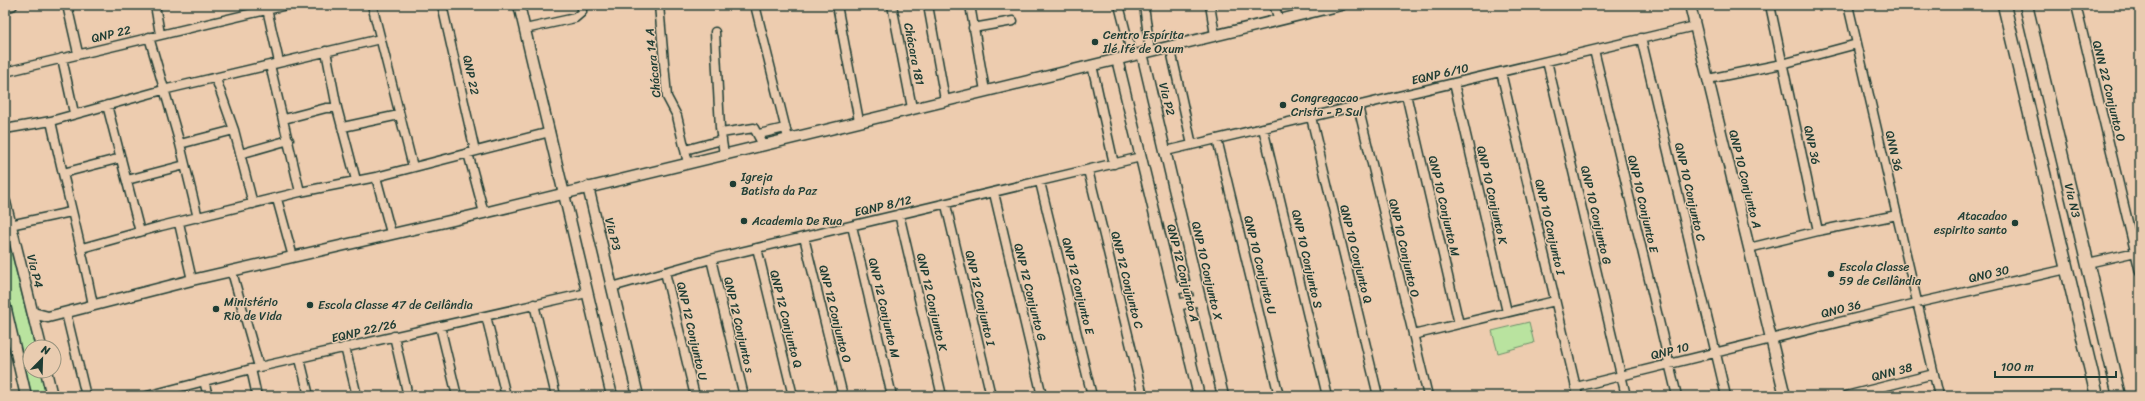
<svg xmlns="http://www.w3.org/2000/svg" width="2145" height="401" viewBox="0 0 2145 401" font-family="Sriracha,sans-serif">
  <style>
    .green { fill: #b9e39f; stroke: #6c906a }
    .lines { fill: none; stroke-linecap: round; stroke-linejoin: round }
    .minor-casing { stroke: #1f3d34; stroke-width: 11 }
    .tertiary-casing { stroke: #1f3d34; stroke-width: 13 }
    .primary-casing { stroke: #1f3d34; stroke-width: 15 }
    .minor { stroke: #e9ccb0; stroke-width: 8 }
    .tertiary { stroke: #e9ccb0; stroke-width: 10 }
    .primary { stroke: #e9ccb0; stroke-width: 12 }
    .poi-dot { fill: #1f3d34; stroke: #e9ccb0; stroke-width: 1.5 }
    .labels { text-anchor: middle; stroke-width: 3; stroke-linejoin: round; paint-order: stroke }
    .street-label { font-size: 12px; fill: #1f3d34; stroke: #e9ccb0 }
    .poi-label { font-size: 12px; fill: #1f3d34; stroke: #e9ccb0; text-anchor: start }
  </style>
  <rect width="100%" height="100%" fill="#edccaf"/>
  <filter id="ink" filterUnits="userSpaceOnUse"><feTurbulence type="fractalNoise" baseFrequency=".025" numOctaves="2"/><feDisplacementMap in="SourceGraphic" scale="8" xChannelSelector="R" yChannelSelector="G"/><feConvolveMatrix kernelMatrix="1 2 1 2 8 2 1 2 1" color-interpolation-filters="sRGB"/></filter>
  <g filter="url(#ink)">
    <!-- green -->
    <path class="green" d="M 5,228 L 35,347 L 30,347 L 30,371 L 41,371 L 47,396 L 32,396 L 5,286 Z
      M 1529,322 L 1534,343 L 1498,353 L 1492,331 Z"/>
    <g class="lines">
      <!-- minor casing -->
      <g class="minor-casing">
        <path id="minor" d="M 67,5 L 78,53
          M 155,5 L 160,34
          M 372,5 L 413,167
          M 442,5 L 475,151
          M 659,5 L 667,97 L 677,116 L 688,163
          M 755,5 L 788,138
          M 837,5 L 859,121
          M 892,5 L 912,108
          M 928,5 L 945,100
          M 970,5 L 985,91
          M 1119,5 L 1132,56
          M 1144,5 L 1150,51
          M 1210,5 L 1215,35
          M 1274,5 L 1279,20
          M 1300,5 L 1303,14
          M 1770,5 L 1818,231
          M 1848,5 L 1939,396
          M 2076,5 L 2140,272
          M 267,9 L 279,62
          M 973,28 L 1013,21
          M 525,29 L 575,18 L 582,12 L 582,5
          M 715,32 L 720,128 L 724,154
          M 149,37 L 180,144 L 198,218
          M 1641,38 L 1726,396
          M 1170,46 L 1192,145
          M 1594,50 L 1677,396
          M 326,51 L 337,108 L 356,180
          M 62,58 L 74,113
          M 1547,61 L 1626,396
          M 270,65 L 300,192
          M 1092,65 L 1114,164
          M 5,72 L 287,5
          M 1501,72 L 1578,396
          M 216,79 L 234,130 L 253,204
          M 1708,79 L 1782,64 L 1857,44
          M 1454,83 L 1507,312
          M 1406,94 L 1459,324
          M 107,105 L 140,232
          M 1358,106 L 1428,396
          M 1311,117 L 1378,396
          M 284,119 L 326,108 L 337,108
          M 51,121 C 64,182 81,243 93,305
          M 343,127 L 399,115
          M 1263,128 L 1327,396
          M 5,129 L 51,121 L 163,90 L 380,39
          M 721,133 L 754,128 L 763,145
          M 759,134 L 785,128
          M 1217,139 L 1279,396
          M 180,144 L 234,130
          M 685,150 L 722,140
          M 1166,151 L 1695,26
          M 468,153 L 484,213
          M 240,154 L 289,140
          M 1088,170 L 1143,396
          M 63,173 L 121,158
          M 376,177 L 391,233
          M 127,180 L 185,165
          M 1040,182 L 1092,396
          M 994,193 L 1042,396
          M 277,199 L 293,257
          M 946,205 L 991,396
          M 899,214 L 942,396
          M 179,223 L 192,280
          M 10,225 L 71,212
          M 852,226 L 892,396
          M 804,237 L 843,396
          M 82,248 L 161,226 L 300,192 L 376,177 L 550,132
          M 757,248 L 793,396
          M 1749,248 L 1818,231 L 1897,215
          M 711,259 L 744,396
          M 2088,263 L 2140,251
          M 232,272 L 259,367
          M 665,272 L 695,396
          M 612,287 L 711,259 L 1141,157
          M 534,304 L 556,396
          M 66,313 L 86,396
          M 486,316 L 506,396
          M 440,326 L 457,396
          M 1413,335 L 1555,301
          M 394,336 L 408,396
          M 345,347 L 357,396
          M 300,359 L 309,396
          M 251,369 L 257,396
          M 204,381 L 208,396
          M 1576,387 L 1917,303 L 2067,269
          M 147,396 L 259,367 L 587,293
          M 1846,396 L 1934,374"/>
      </g>
      <!-- tertiary casing -->
      <g class="tertiary-casing">
        <path id="tertiary" d="M 519,5 L 612,396
          M 1690,5 L 1785,396
          M 5,7 L 12,5
          M 1142,53 L 1223,396
          M 1117,59 L 1199,396
          M 588,187 L 638,396
          M 5,202 L 41,347
          M 1173,289 L 1197,285
          M 5,305 L 26,396
          M 1177,305 L 1200,300
          M 33,313 L 48,317 L 192,280 L 484,213 L 1341,5
          M 46,371 L 52,396"/>
      </g>
      <!-- primary casing -->
      <g class="primary-casing">
        <g id="primary">
          <path d="M 2004,5 L 2097,396"/>
          <path id="s1" d="M 2026,5 L 2119,396"/>
        </g>
      </g>
      <!-- minor -->
      <use href="#minor" class="minor"/>
      <!-- tertiary -->
      <use href="#tertiary" class="tertiary"/>
      <!-- primary -->
      <use href="#primary" class="primary"/>
    </g>
  </g>
  <!-- markers -->
  <g class="poi-dot">
    <circle cx="1095" cy="42" r="4"/>
    <circle cx="1283" cy="105" r="4"/>
    <circle cx="733" cy="184" r="4"/>
    <circle cx="744" cy="221" r="4"/>
    <circle cx="2015" cy="223" r="4"/>
    <circle cx="1831" cy="274" r="4"/>
    <circle cx="310" cy="305" r="4"/>
    <circle cx="216" cy="309" r="4"/>
  </g>
  <g class="labels">
    <!-- street labels -->
    <g class="street-label">
      <text transform="translate(111 34) rotate(-13)" y="4">QNP 22</text>
      <text transform="translate(914 54) rotate(79)" y="4">Chácara 181</text>
      <text transform="translate(653 63) rotate(-96)" y="4">Chácara 14 A</text>
      <text transform="translate(1440 74) rotate(-13)" y="4">EQNP 6/10</text>
      <text transform="translate(471 75) rotate(78)" y="4">QNP 22</text>
      <text transform="translate(2109 91) rotate(76)" y="4">QNN 22 Conjunto O</text>
      <text transform="translate(1167 99) rotate(76)" y="4">Via P2</text>
      <text transform="translate(1812 145) rotate(78)" y="4">QNP 36</text>
      <text transform="translate(1894 151) rotate(77)" y="4">QNN 36</text>
      <text transform="translate(1745 179) rotate(76)" y="4">QNP 10 Conjunto A</text>
      <text transform="translate(1690 192) rotate(77)" y="4">QNP 10 Conjunto C</text>
      <text transform="translate(1492 195) rotate(77)" y="4">QNP 10 Conjunto K</text>
      <text dy="4" stroke="none"><textPath href="#s1" startOffset="201">Via N3</textPath></text>
      <text transform="translate(1643 204) rotate(77)" y="4">QNP 10 Conjunto E</text>
      <text transform="translate(883 206) rotate(-13)" y="4">EQNP 8/12</text>
      <text transform="translate(1444 206) rotate(77)" y="4">QNP 10 Conjunto M</text>
      <text transform="translate(1596 215) rotate(77)" y="4">QNP 10 Conjunto G</text>
      <text transform="translate(1550 227) rotate(77)" y="4">QNP 10 Conjunto I</text>
      <text transform="translate(613 234) rotate(76)" y="4">Via P3</text>
      <text transform="translate(1404 248) rotate(77)" y="4">QNP 10 Conjunto O</text>
      <text transform="translate(1356 254) rotate(76)" y="4">QNP 10 Conjunto Q</text>
      <text transform="translate(1307 259) rotate(77)" y="4">QNP 10 Conjunto S</text>
      <text transform="translate(1260 265) rotate(76)" y="4">QNP 10 Conjunto U</text>
      <text transform="translate(35 271) rotate(76)" y="4">Via P4</text>
      <text transform="translate(1207 271) rotate(77)" y="4">QNP 10 Conjunto X</text>
      <text transform="translate(1183 273) rotate(76)" y="4">QNP 12 Conjunto A</text>
      <text transform="translate(1989 274) rotate(-13)" y="4">QNO 30</text>
      <text transform="translate(1127 280) rotate(76)" y="4">QNP 12 Conjunto C</text>
      <text transform="translate(1078 286) rotate(76)" y="4">QNP 12 Conjunto E</text>
      <text transform="translate(1030 292) rotate(76)" y="4">QNP 12 Conjunto G</text>
      <text transform="translate(980 298) rotate(77)" y="4">QNP 12 Conjunto I</text>
      <text transform="translate(932 302) rotate(77)" y="4">QNP 12 Conjunto K</text>
      <text transform="translate(884 308) rotate(77)" y="4">QNP 12 Conjunto M</text>
      <text transform="translate(1841 309) rotate(-14)" y="4">QNO 36</text>
      <text transform="translate(835 314) rotate(76)" y="4">QNP 12 Conjunto O</text>
      <text transform="translate(786 319) rotate(76)" y="4">QNP 12 Conjunto Q</text>
      <text transform="translate(739 325) rotate(77)" y="4">QNP 12 Conjunto s</text>
      <text transform="translate(364 331) rotate(-13)" y="4">EQNP 22/26</text>
      <text transform="translate(692 331) rotate(77)" y="4">QNP 12 Conjunto U</text>
      <text transform="translate(1670 351) rotate(-14)" y="4">QNP 10</text>
      <text transform="translate(1892 372) rotate(-14)" y="4">QNN 38</text>
    </g>
    <!-- poi labels -->
    <g class="poi-label">
      <text x="1103" y="39">Centro Espírita<tspan x="1103" dy="14">Ilé Ifé de Oxum</tspan></text>
      <text x="1291" y="102">Congregacao<tspan x="1291" dy="14">Crista - P Sul</tspan></text>
      <text x="741" y="181">Igreja<tspan x="741" dy="14">Batista da Paz</tspan></text>
      <text x="2007" y="220" text-anchor="end">Atacadao<tspan x="2007" dy="14">espirito santo</tspan></text>
      <text x="752" y="225">Academia De Rua</text>
      <text x="1839" y="271">Escola Classe<tspan x="1839" dy="14">59 de Ceilândia</tspan></text>
      <text x="224" y="306">Ministério<tspan x="224" dy="14">Rio de Vida</tspan></text>
      <text x="318" y="309">Escola Classe 47 de Ceilândia</text>
    </g>
  </g>
  <!-- margin -->
  <rect width="2145" height="401" fill="none" stroke="#e9ccb0" stroke-width="20"/>
  <rect x="10" y="10" width="2125" height="381" fill="none" stroke="#1f3d34" stroke-width="1.5" filter="url(#ink)"/>
  <!-- north arrow -->
  <g transform="translate(42 359) rotate(23)"><circle r="19" fill="#e9ccb0" stroke="#98937e"/>
  <path d="M0-3L7 15L0 10L-7 15Z" fill="#1f3d34"/>
  <text y="-6" font-size="11" font-weight="bold" text-anchor="middle" fill="#1f3d34">N</text>
  </g>
  <!-- scale -->
  <path d="M1995 371v6h121v-6" fill="none" stroke="#1f3d34" stroke-width="2"/>
  <text x="2001" y="371" font-size="12" fill="#1f3d34" stroke="#e9ccb0" stroke-width="3" paint-order="stroke">100 m</text>
</svg>
